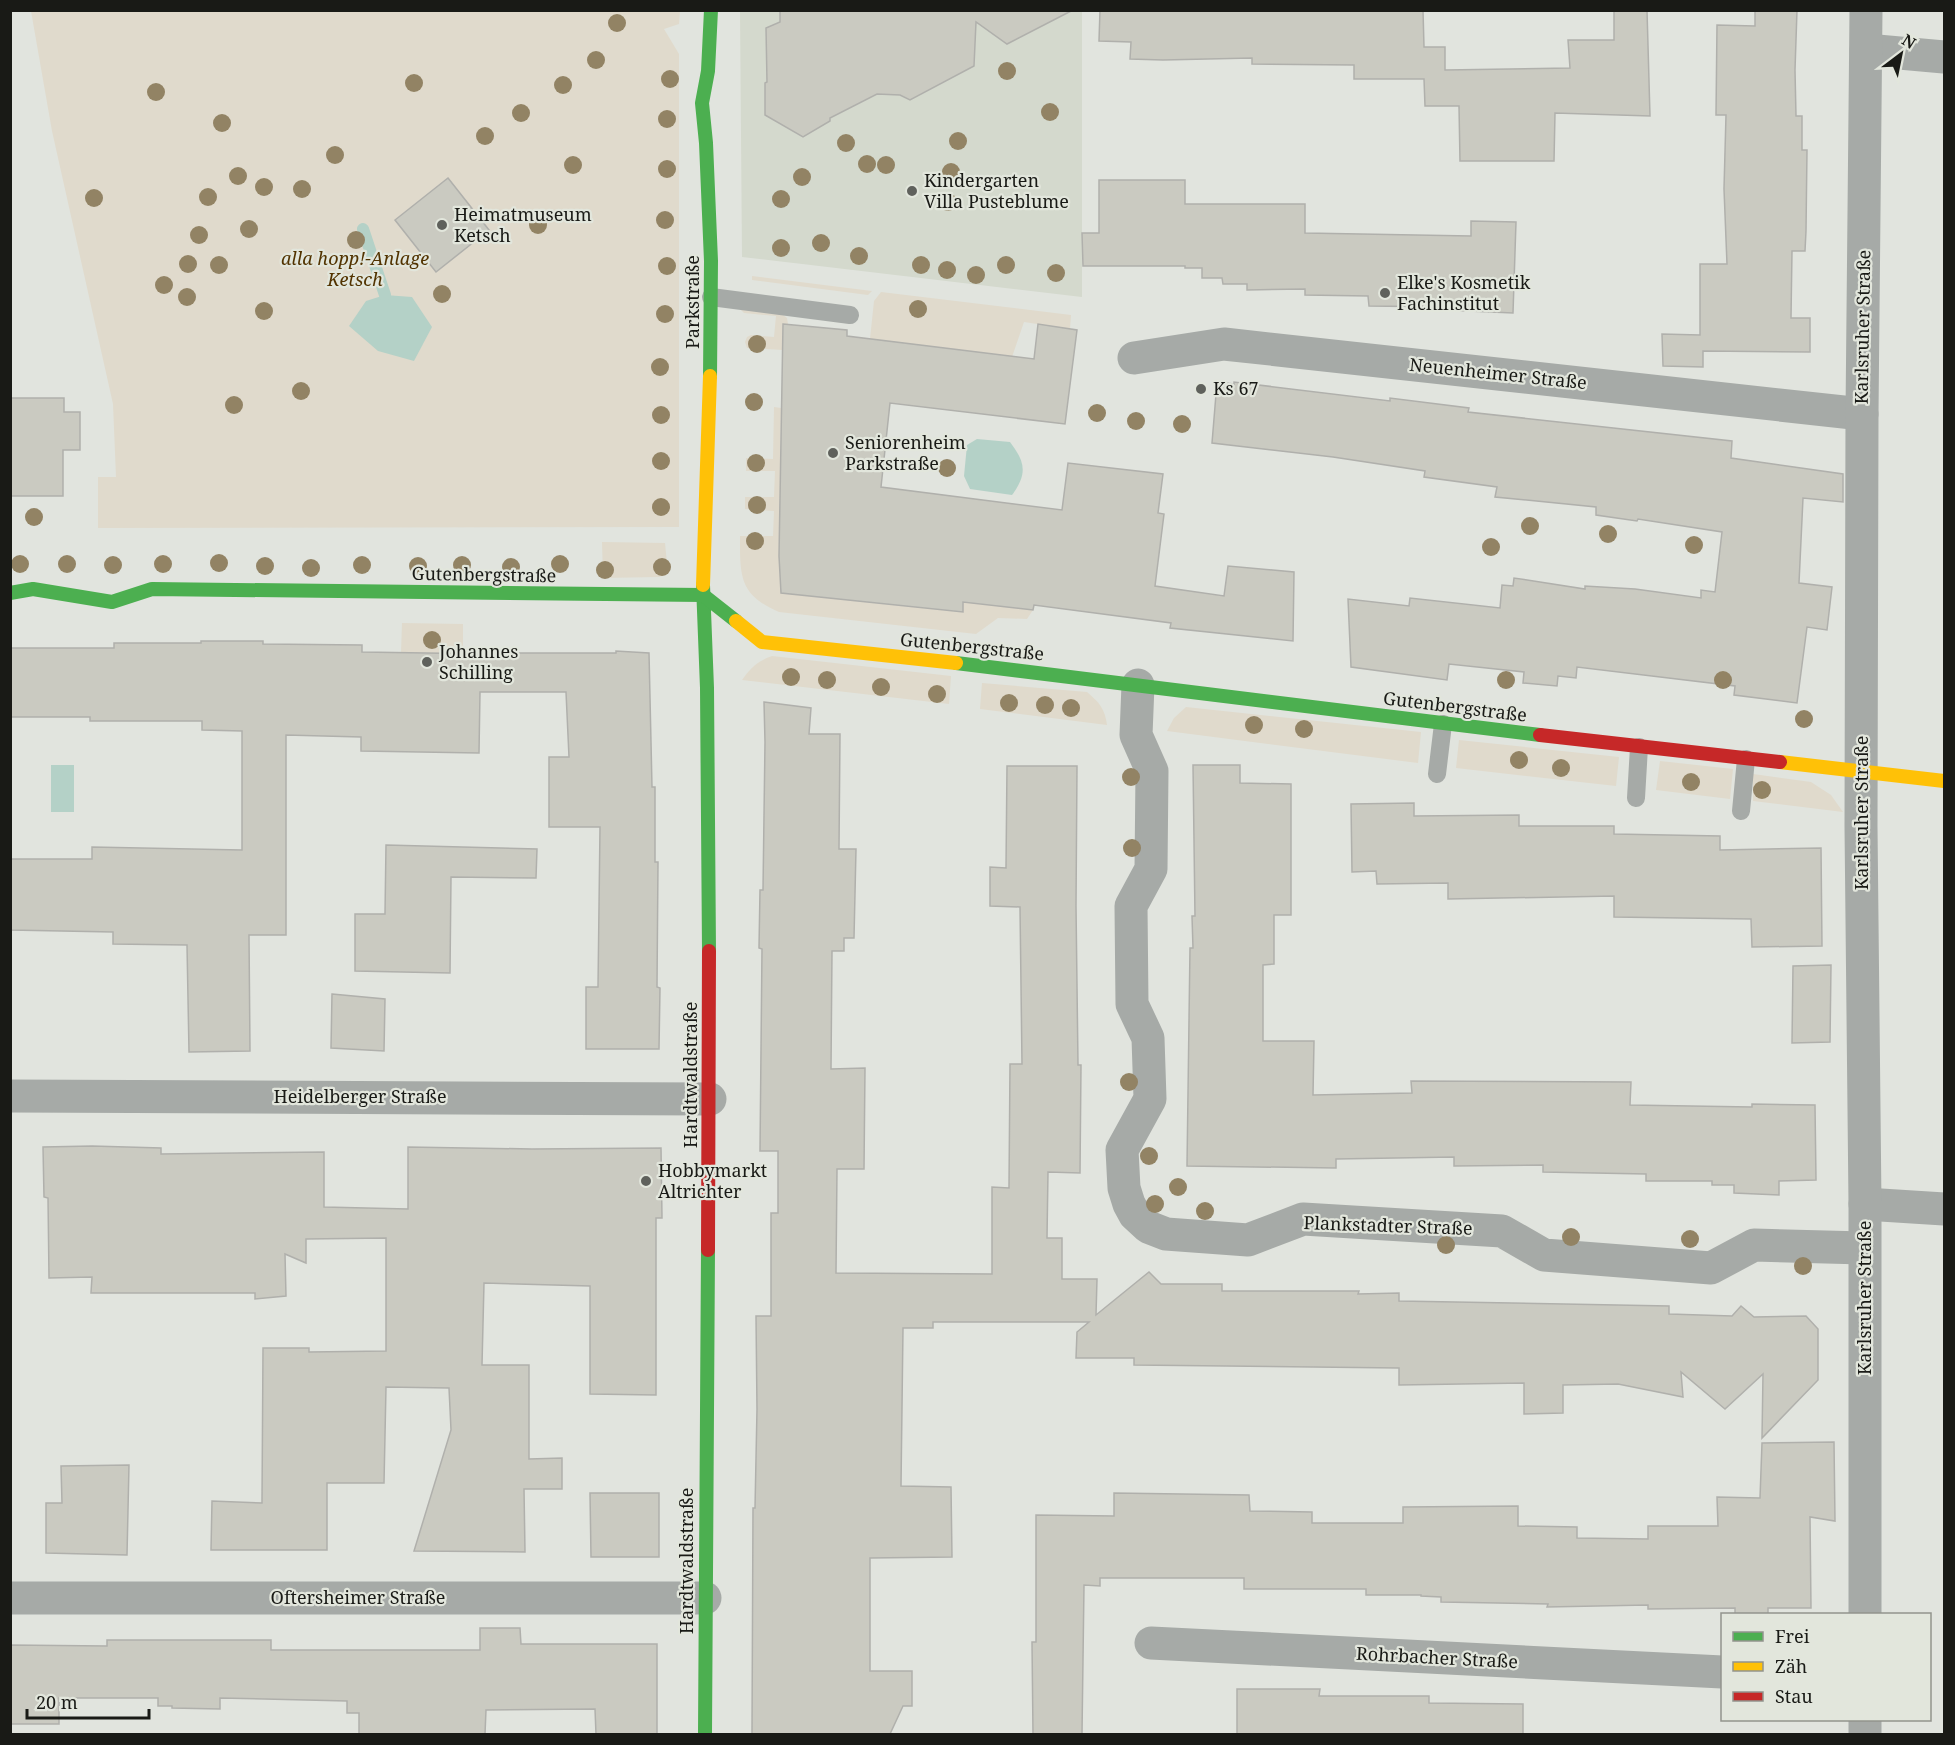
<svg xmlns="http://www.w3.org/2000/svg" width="1955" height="1745" font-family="'Noto Serif',serif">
<rect width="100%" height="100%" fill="#e1e4de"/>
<polygon fill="#d4d9cd" points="740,11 1082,11 1082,297 742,257"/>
<g fill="#e0dacc">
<polygon points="31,11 680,11 679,24 664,29 679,54 679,527 98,528 98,477 116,477 113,404 52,131"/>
<polygon points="752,276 872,291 868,295 752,280"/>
<polygon points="881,292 1071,315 1070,329 1024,322 1012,357 870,339 874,301"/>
<polygon points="740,309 782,314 787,318 788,324 783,324 783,350 747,348 745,342 747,337 751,335 774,337 776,316 744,313"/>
<path d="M774,407L781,408L779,556L781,593L962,612L963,602L1033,610L1027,619L998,618L976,634L779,612C739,595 740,576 740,536H773L774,511L745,509V497H774L775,471H746V458L773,459Z"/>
<polygon points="602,542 665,543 668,574 659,577 603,578"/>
<polygon points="402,623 463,624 463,654 401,653"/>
<path d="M772,656L951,676L949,704L742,680C750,668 758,661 772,656Z"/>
<path d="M982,683L1087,692C1099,702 1105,709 1107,725L980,709Z"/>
<polygon points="1186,707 1421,732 1418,763 1167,731 1174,718"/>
<polygon points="1459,740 1619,757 1616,786 1456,768"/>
<polygon points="1660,761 1733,769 1730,799 1656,790"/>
<polygon points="1753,774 1811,782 1831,795 1843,812 1753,801"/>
</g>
<g fill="#b4d1c7">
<polygon points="385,295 412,297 432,327 414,361 378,351 349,326 366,301"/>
<path d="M977,439L1010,442C1025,462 1028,473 1012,495L970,489L964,476L967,445Z"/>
<rect x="51" y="765" width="23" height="47"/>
</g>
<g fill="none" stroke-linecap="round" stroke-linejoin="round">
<polyline stroke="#b4d1c7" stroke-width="12" points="363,229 385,295"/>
</g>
<g fill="#cacac1" stroke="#b0b0ac" stroke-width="1.5">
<polygon points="780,10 1073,10 1007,44 976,22 974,66 910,100 900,95 877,94 830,118 830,121 803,137 765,115 765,83 767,82 766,28 780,22"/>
<polygon points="1100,10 1423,10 1424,47 1445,47 1445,70 1570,68 1568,40 1614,40 1614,10 1647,10 1650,116 1555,113 1554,161 1460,161 1459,106 1425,106 1424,79 1354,79 1354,65 1252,64 1252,58 1163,60 1130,59 1131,42 1099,41"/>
<polygon points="1755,10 1797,10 1795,70 1796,116 1802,116 1802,150 1807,150 1806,231 1805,251 1792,251 1791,318 1810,318 1810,352 1703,351 1703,367 1663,366 1662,334 1700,335 1700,264 1727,264 1724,189 1726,115 1716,115 1717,25 1755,26"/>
<polygon points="448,178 489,230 436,272 395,220"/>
<polygon points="1099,180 1185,180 1185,204 1305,204 1305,233 1471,236 1471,221 1516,222 1513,313 1446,310 1446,307 1369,306 1368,296 1305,295 1305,289 1247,290 1247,284 1223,284 1222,278 1202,278 1202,268 1185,268 1185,266 1083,266 1082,233 1099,233"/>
<polygon points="783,324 847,330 847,336 1034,359 1038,324 1077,330 1065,424 890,403 881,487 1062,510 1068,463 1163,474 1158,513 1164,514 1155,586 1224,596 1228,566 1294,572 1293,641 1170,628 1171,623 1034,605 1033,610 963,602 963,612 781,593 779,556"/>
<polygon points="1217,382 1234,384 1234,382 1390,401 1390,398 1469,408 1468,412 1732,441 1731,458 1843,474 1843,502 1803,498 1799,583 1832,587 1827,630 1807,627 1797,703 1734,695 1735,686 1577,667 1576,678 1558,676 1557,686 1523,683 1524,672 1449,664 1447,680 1351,667 1348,599 1409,606 1410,598 1500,608 1502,585 1513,586 1514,578 1585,589 1585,586 1635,589 1701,598 1701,590 1715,592 1722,532 1638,519 1637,521 1596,515 1596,507 1495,497 1497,487 1424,477 1425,471 1333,457 1212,443"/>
<polygon points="10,398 64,398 64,412 80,412 80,450 63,450 63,496 10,496"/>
<polygon points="201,641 263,641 263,644 362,645 362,652 490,654 490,653 616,653 616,651 649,653 652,787 655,787 655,862 658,862 657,987 660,988 659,1049 586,1049 586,987 598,987 600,827 549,827 549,757 569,757 566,692 480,692 479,753 361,751 361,737 286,735 286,935 249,935 250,1051 189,1052 187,945 113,944 113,932 10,930 10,859 92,859 92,847 242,850 242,731 202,730 202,721 90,721 90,717 10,717 10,648 114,648 114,643 201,643"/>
<polygon points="764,702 811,708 809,734 840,734 839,849 856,849 854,938 844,938 844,951 832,951 831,1069 865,1068 864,1169 837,1169 836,1273 992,1274 992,1187 1009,1188 1010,1064 1022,1064 1020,907 990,906 990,867 1006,868 1007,766 1077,766 1076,906 1078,1065 1081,1065 1080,1173 1048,1172 1047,1238 1062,1238 1062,1279 1097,1279 1096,1315 1149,1272 1161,1284 1222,1284 1222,1291 1359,1291 1358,1294 1399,1293 1399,1301 1669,1306 1669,1314 1732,1316 1741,1306 1754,1317 1806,1316 1818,1329 1818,1380 1762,1438 1763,1374 1725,1409 1681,1372 1683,1397 1618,1384 1563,1385 1563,1413 1524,1414 1524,1383 1399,1385 1399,1368 1134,1365 1134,1358 1076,1358 1077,1332 1089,1322 933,1322 933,1328 903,1328 901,1486 951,1487 952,1557 870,1558 870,1671 912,1671 912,1706 903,1706 890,1734 752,1734 753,1508 755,1508 757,1409 756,1316 771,1316 771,1213 778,1213 778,1151 760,1151 762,949 759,948 760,890 763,890 765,742"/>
<polygon points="1193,765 1240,765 1240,783 1291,784 1291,915 1274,915 1274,964 1263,965 1263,1041 1314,1041 1313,1095 1412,1093 1411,1081 1631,1082 1630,1105 1752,1107 1752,1104 1815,1105 1816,1180 1779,1181 1779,1195 1734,1193 1734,1185 1712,1185 1712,1181 1646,1181 1646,1174 1543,1172 1543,1165 1454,1166 1454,1157 1336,1159 1336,1168 1187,1166 1190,948 1193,948 1192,916 1195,916"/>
<polygon points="1414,803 1414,816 1519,815 1519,826 1614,826 1614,834 1720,836 1720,850 1821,848 1822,946 1752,947 1751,919 1614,917 1614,896 1448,899 1448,883 1377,884 1376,871 1352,872 1351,804"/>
<polygon points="386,845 537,849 536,878 451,877 450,973 355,971 355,914 385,914"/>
<polygon points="1831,965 1830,1042 1792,1043 1793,966"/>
<polygon points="332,994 385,999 384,1051 331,1048"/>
<polygon points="92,1146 161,1148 161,1154 324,1152 324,1207 408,1209 408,1147 532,1149 661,1148 662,1218 656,1218 656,1395 590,1394 590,1286 484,1283 482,1365 529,1365 529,1459 562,1458 562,1489 524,1489 525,1552 414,1551 451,1430 449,1388 386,1387 384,1483 327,1483 327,1550 211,1550 212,1501 262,1503 263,1348 309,1348 309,1352 386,1351 386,1238 306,1239 306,1263 285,1254 286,1296 255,1299 255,1293 91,1293 92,1277 49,1278 48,1198 44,1197 43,1147"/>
<polygon points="1834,1442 1835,1521 1810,1517 1811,1608 1768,1608 1768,1614 1735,1614 1735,1608 1648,1609 1648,1605 1547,1607 1548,1604 1441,1602 1441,1597 1421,1596 1421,1595 1366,1595 1366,1589 1244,1589 1244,1578 1100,1578 1100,1586 1084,1585 1082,1734 1033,1734 1032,1642 1036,1642 1036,1515 1114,1516 1114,1493 1249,1495 1250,1511 1312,1512 1312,1523 1403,1523 1403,1507 1518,1506 1518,1526 1577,1527 1577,1538 1648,1539 1648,1526 1718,1526 1717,1497 1760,1498 1762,1443"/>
<polygon points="129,1465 127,1555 46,1553 46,1503 62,1503 61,1466"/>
<polygon points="590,1493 659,1493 659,1557 591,1557"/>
<polygon points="480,1628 520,1628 521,1644 657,1644 657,1734 596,1734 595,1709 486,1710 485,1734 359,1734 359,1713 347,1713 347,1701 220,1698 220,1709 172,1708 172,1706 158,1706 158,1698 59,1698 59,1724 10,1724 10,1645 107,1646 107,1640 271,1640 271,1650 480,1650"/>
<polygon points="1237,1689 1320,1689 1319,1696 1429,1696 1429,1703 1523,1704 1523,1734 1237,1734"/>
</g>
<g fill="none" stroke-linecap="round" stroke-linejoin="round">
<g stroke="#a6aaa7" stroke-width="18">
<polyline points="711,297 850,315"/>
<polyline points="1437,774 1443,724"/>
<polyline points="1636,798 1639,747"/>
<polyline points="1741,811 1746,759"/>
</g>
<g stroke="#a6aaa7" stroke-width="33">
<polyline points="1866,50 1944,57"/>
<polyline points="1134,358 1224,344 1862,414"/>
<polyline points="1138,685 1136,735 1152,771 1151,869 1131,906 1132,1004 1148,1038 1150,1099 1122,1150 1124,1188 1129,1204 1135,1215 1148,1227 1166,1234 1248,1240 1303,1219 1502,1231 1544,1255 1711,1268 1754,1245 1864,1248"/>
<polyline points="10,1096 710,1099"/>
<polyline points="1865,1204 1944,1209"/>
<polyline points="10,1598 705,1598"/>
<polyline points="1865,1614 1865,1204 1861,826 1862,414 1866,10"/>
<polyline points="1151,1643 1722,1672"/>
<polyline points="1865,1734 1865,1720"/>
</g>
<g stroke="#4caf50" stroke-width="14">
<polyline points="710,376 711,261 706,143 702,103 708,71 711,10"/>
<polyline points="703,585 707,688 709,951"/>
<polyline points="10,593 33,589 112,602 152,589 703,595 736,621"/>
<polyline points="956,663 1540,735"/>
<polyline points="705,1734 708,1250"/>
</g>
<g stroke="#ffc107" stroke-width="14">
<polyline points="703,585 710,376"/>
<polyline points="736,621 762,642 956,663"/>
<polyline points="1780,762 1944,781"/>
</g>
<g stroke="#c62828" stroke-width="14">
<polyline points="1540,735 1780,762"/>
<polyline points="708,1250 709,951"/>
</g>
</g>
<g fill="#928364">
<circle cx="617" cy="23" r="9"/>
<circle cx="596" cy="60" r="9"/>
<circle cx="1007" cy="71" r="9"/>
<circle cx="670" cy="79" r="9"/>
<circle cx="414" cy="83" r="9"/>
<circle cx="563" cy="85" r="9"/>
<circle cx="156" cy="92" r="9"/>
<circle cx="1050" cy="112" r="9"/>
<circle cx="521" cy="113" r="9"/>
<circle cx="667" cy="119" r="9"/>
<circle cx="222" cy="123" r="9"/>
<circle cx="485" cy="136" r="9"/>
<circle cx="958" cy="141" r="9"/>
<circle cx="846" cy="143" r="9"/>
<circle cx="335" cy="155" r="9"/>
<circle cx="867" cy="164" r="9"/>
<circle cx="573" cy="165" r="9"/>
<circle cx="886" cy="165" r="9"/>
<circle cx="667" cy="169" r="9"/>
<circle cx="951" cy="172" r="9"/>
<circle cx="238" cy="176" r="9"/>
<circle cx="802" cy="177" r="9"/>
<circle cx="264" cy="187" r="9"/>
<circle cx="302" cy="189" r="9"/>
<circle cx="208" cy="197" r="9"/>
<circle cx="94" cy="198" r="9"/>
<circle cx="781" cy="199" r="9"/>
<circle cx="948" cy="202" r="9"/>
<circle cx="665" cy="220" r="9"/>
<circle cx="538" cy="225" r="9"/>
<circle cx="249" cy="229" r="9"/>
<circle cx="199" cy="235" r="9"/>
<circle cx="356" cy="240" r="9"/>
<circle cx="821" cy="243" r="9"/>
<circle cx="781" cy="248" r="9"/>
<circle cx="859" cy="256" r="9"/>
<circle cx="188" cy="264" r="9"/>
<circle cx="219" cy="265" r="9"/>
<circle cx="921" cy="265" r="9"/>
<circle cx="1006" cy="265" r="9"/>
<circle cx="667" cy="266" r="9"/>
<circle cx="947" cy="270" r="9"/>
<circle cx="1056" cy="273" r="9"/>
<circle cx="976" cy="275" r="9"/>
<circle cx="164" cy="285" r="9"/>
<circle cx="442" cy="294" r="9"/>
<circle cx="187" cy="297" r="9"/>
<circle cx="918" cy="309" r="9"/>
<circle cx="264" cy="311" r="9"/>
<circle cx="665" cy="314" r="9"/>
<circle cx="757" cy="344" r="9"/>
<circle cx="660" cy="367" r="9"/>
<circle cx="301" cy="391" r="9"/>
<circle cx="754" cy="402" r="9"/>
<circle cx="234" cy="405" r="9"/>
<circle cx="1097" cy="413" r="9"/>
<circle cx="661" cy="415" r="9"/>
<circle cx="1136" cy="421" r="9"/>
<circle cx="1182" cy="424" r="9"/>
<circle cx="661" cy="461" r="9"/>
<circle cx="756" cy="463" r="9"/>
<circle cx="947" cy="468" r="9"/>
<circle cx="757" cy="505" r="9"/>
<circle cx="661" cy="507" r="9"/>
<circle cx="34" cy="517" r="9"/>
<circle cx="1530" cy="526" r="9"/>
<circle cx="1608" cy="534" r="9"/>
<circle cx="755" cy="541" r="9"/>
<circle cx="1694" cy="545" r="9"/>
<circle cx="1491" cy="547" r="9"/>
<circle cx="219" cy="563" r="9"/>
<circle cx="20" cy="564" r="9"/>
<circle cx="67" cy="564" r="9"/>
<circle cx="163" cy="564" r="9"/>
<circle cx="560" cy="564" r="9"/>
<circle cx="113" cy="565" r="9"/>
<circle cx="362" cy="565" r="9"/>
<circle cx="462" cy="565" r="9"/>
<circle cx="265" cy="566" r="9"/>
<circle cx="418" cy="566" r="9"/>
<circle cx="511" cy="567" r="9"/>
<circle cx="662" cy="567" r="9"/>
<circle cx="311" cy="568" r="9"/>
<circle cx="605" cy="570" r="9"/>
<circle cx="432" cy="640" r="9"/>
<circle cx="791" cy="677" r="9"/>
<circle cx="827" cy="680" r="9"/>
<circle cx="1506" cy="680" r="9"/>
<circle cx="1723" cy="680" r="9"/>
<circle cx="881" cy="687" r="9"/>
<circle cx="937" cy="694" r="9"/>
<circle cx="1009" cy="703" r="9"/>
<circle cx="1045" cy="705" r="9"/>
<circle cx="1071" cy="708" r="9"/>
<circle cx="1804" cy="719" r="9"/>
<circle cx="1254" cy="725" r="9"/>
<circle cx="1304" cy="729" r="9"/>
<circle cx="1519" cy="760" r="9"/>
<circle cx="1561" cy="768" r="9"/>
<circle cx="1131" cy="777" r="9"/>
<circle cx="1691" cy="782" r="9"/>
<circle cx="1762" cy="790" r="9"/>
<circle cx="1132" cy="848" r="9"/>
<circle cx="1129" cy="1082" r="9"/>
<circle cx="1149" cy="1156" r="9"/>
<circle cx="1178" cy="1187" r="9"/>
<circle cx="1155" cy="1204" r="9"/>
<circle cx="1205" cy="1211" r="9"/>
<circle cx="1571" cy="1237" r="9"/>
<circle cx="1690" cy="1239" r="9"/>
<circle cx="1446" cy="1245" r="9"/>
<circle cx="1803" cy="1266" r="9"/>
</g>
<g fill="#5f615c" stroke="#e2e6dc" stroke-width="2">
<circle cx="912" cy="191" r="6"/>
<circle cx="442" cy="225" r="6"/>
<circle cx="1385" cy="293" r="6"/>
<circle cx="1201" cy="389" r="6"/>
<circle cx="833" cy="453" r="6"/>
<circle cx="427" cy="662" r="6"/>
<circle cx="646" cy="1181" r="6"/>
</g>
<g text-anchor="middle" stroke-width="4.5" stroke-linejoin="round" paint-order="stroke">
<g font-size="18" fill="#191a16" stroke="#e2e6dc" text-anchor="start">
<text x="924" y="187">Kindergarten<tspan x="924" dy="21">Villa Pusteblume</tspan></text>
<text x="454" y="221">Heimatmuseum<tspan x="454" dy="21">Ketsch</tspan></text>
<text x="1397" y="289">Elke's Kosmetik<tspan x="1397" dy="21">Fachinstitut</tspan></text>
<text x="1213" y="395">Ks 67</text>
<text x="845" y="449">Seniorenheim<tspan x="845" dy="21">Parkstraße</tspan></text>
<text x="439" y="658">Johannes<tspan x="439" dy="21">Schilling</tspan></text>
<text x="658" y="1177">Hobbymarkt<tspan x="658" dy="21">Altrichter</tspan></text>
</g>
<g font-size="18" font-style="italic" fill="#523300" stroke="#e2e6dc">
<text x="355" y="265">alla hopp!-Anlage<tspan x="355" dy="21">Ketsch</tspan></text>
</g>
<g font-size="18" fill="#191a16" stroke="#e2e6dc">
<text transform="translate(693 302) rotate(-90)" y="6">Parkstraße</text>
<text transform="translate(1863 327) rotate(-89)" y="6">Karlsruher Straße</text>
<text transform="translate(1498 374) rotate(6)" y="6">Neuenheimer Straße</text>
<text transform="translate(484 575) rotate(1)" y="6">Gutenbergstraße</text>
<text transform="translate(972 647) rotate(6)" y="6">Gutenbergstraße</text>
<text transform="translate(1455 707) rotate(7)" y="6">Gutenbergstraße</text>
<text transform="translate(1862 813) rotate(-90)" y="6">Karlsruher Straße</text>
<text transform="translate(691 1075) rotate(-90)" y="6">Hardtwaldstraße</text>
<text x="360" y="1103">Heidelberger Straße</text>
<text transform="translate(1388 1226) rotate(2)" y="6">Plankstadter Straße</text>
<text transform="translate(1865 1298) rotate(-90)" y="6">Karlsruher Straße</text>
<text transform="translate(687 1561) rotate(-90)" y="6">Hardtwaldstraße</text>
<text x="358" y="1604">Oftersheimer Straße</text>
<text transform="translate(1437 1658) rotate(3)" y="6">Rohrbacher Straße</text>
</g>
</g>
<rect width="1955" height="1745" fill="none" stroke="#191a16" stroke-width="24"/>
<rect x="1721" y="1613" width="210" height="108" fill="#e2e6dc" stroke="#92948d" stroke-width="1.5"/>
<rect x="1733" y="1632" width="30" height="9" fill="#4caf50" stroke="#92948d" stroke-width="1.5"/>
<text x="1775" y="1643" font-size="18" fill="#191a16">Frei</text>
<rect x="1733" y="1662" width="30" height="9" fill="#ffc107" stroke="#92948d" stroke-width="1.5"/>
<text x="1775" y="1673" font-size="18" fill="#191a16">Zäh</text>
<rect x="1733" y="1692" width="30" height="9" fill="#c62828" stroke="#92948d" stroke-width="1.5"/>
<text x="1775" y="1703" font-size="18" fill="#191a16">Stau</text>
<g transform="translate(1901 54) rotate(32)" stroke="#e2e6dc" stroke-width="4.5" paint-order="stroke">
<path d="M0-4.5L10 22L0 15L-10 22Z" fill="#191a16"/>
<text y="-9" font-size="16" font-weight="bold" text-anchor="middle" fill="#191a16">N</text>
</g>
<path d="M27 1709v9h122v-9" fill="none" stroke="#191a16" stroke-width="3"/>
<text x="36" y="1709" font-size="18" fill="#191a16" stroke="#e2e6dc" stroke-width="4.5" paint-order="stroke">20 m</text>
</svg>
